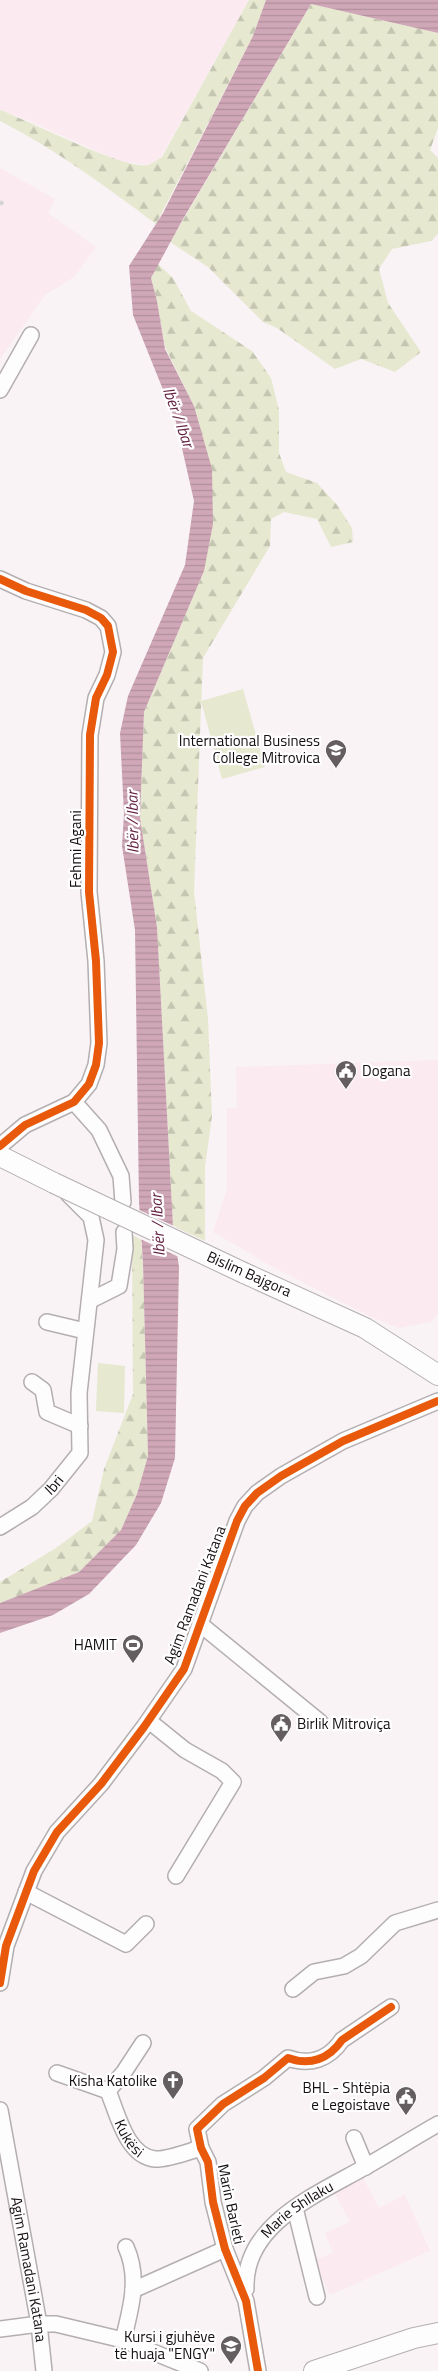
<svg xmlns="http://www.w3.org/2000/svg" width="438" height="2371" font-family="'Titillium Web',sans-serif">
<defs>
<pattern id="forest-firs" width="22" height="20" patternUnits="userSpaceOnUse" patternTransform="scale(1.25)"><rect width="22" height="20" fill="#e6e8d0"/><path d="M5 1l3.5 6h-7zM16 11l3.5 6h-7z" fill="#c4c6b2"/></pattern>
<pattern id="water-rules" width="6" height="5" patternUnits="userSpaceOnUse" patternTransform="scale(1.25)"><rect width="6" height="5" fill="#cfa7b7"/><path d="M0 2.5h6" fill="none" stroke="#b18f9c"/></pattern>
</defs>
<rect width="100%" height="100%" fill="#f9f3f5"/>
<g fill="#fceaf1">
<polygon points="0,0 249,0 161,157 148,165 119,161 27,120 0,110"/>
<polygon points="0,168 55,199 48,213 96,247 74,277 45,295 0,359"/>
<polygon points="438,1060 438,1314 431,1322 399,1328 371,1317 273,1267 213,1232 227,1189 227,1108 237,1108 236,1067"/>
<polygon points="363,2178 379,2208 405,2195 430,2251 330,2295 314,2260 333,2253 325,2233 350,2222 334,2192"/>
</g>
<g fill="url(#forest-firs)">
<path d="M249,0H266L253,36L156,224C106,187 56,149 0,121V110C30,121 124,170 148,165C152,164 158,159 162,157Z"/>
<polygon points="311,4 438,33 438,128 430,150 438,158 438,234 431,241 392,249 379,269 388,303 421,352 395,372 361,359 335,369 277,328 263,322 208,267 170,242"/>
<polygon points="158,264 173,278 191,311 252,351 271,378 279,410 279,453 286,472 317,483 337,505 352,528 353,542 331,547 317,519 284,512 271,519 270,546 203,658 194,891 208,1019 212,1116 205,1167 205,1241 173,1226 157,927 140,818 144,712 204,571 194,406 165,347 157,301 151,278"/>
<polygon points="132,1235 141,1239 143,1263 148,1456 137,1494 121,1530 79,1572 0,1603 0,1582 56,1548 92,1521 104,1469 133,1394"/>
</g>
<g fill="#e6e8d0">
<polygon points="243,689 265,767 222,779 201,701"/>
<polygon points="98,1363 125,1366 124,1413 96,1411"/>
</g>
<polygon fill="url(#water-rules)" points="266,0 438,0 438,33 311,4 183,219 151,278 157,301 165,349 194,406 212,469 213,524 204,571 144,712 140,818 157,927 173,1226 179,1267 175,1458 161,1503 136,1545 89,1594 53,1615 0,1633 0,1603 79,1572 121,1530 137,1494 148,1456 143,1263 139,1202 135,930 122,846 124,814 120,733 128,696 185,565 194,501 176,422 133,315 129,266 163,213 253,36"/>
<polygon fill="#f9f3f5" points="137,1209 176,1227 181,1258 138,1238"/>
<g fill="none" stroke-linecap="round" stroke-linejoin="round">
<g stroke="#b4aeb0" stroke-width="18">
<g id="minor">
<polyline points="0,390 31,335"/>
<polyline points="0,579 26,591 86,610 101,618 108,626 113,652 107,675 96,698 90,735 89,892 96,961 99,1043 96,1065 89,1084 74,1102 25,1125 0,1146"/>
<polyline points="74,1102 99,1130 121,1176 123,1202"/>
<polyline points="91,1300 119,1286 125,1249 124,1232"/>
<polyline points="47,1322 85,1331"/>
<polyline points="32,1382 43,1390 47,1412 80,1426"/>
<path id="s1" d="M0,1527L32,1507L51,1489L80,1453L79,1393L96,1240L91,1217L68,1194"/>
<polyline points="200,1624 320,1722"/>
<polyline points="149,1721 185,1750 222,1771 233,1782 176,1876"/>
<polyline points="26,1892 126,1944 146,1924"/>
<polyline points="0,1983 6,1946 34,1871 57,1832 101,1784 144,1727 184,1669 237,1521 245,1506 257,1493 281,1476 343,1441 438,1401"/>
<polyline points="293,1989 314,1972 344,1966 361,1956 395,1923 438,1910"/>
<path id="s2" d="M57,2073L108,2091C117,2112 126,2156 155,2159C167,2160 190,2151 201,2148"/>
<polyline points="108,2091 124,2072 143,2043"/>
<path id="s3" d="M0,2110L39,2324L44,2371"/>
<polyline points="354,2138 366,2167"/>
<polyline points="295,2208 317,2297"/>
<path id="s4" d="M246,2289C243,2224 318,2194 365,2167C390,2153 413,2138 438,2124"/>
<polyline points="133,2290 225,2249"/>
<polyline points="0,2329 39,2324 56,2324 123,2340 200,2371"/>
<path d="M123,2340C131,2308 140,2278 126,2247"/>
<path d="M258,2371L246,2301L225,2249L213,2202L208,2162L201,2148L197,2129L223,2104L264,2078L288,2058C310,2066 329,2059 342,2040L391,2007"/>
</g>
</g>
<g stroke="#b4aeb0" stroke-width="22">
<g id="major">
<polyline points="0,1156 54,1183"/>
<polyline points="244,1273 365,1328 438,1375"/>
<polyline points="314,2371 414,2338 438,2333"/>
</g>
</g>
<use href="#minor" stroke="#fefdfe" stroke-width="15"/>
<use href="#major" stroke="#fefdfe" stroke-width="20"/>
<polyline stroke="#d4d3d3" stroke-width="4" stroke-dasharray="9 9" stroke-linecap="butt" points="0,202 3,204"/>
<g stroke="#b4aeb0" stroke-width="22" stroke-linecap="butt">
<polyline id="major-bridge" points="54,1183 244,1273"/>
</g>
<use href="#major-bridge" stroke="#fefdfe" stroke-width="20"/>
<g stroke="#fff" stroke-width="11">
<g id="cycleway">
<polyline points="0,579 26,591 86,610 101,618 108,626 113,652 107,675 96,698 90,735 89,892 96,961 99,1043 96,1065 89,1084 74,1102 25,1125 0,1146"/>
<polyline points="0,1983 6,1946 34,1871 57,1832 101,1784 144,1727 184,1669 237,1521 245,1506 257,1493 281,1476 343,1441 438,1401"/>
<path d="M258,2371L246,2301L225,2249L213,2202L208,2162L201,2148L197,2129L223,2104L264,2078L288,2058C310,2066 329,2059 342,2040L391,2007"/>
</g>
</g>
<use href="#cycleway" stroke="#e8590c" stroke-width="8"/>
</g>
<defs>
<g id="university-pin" transform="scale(1.125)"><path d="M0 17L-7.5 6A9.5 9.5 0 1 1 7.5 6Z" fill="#655e61" stroke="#fff"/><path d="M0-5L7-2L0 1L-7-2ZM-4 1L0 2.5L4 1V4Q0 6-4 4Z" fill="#fff"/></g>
<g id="civic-pin" transform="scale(1.125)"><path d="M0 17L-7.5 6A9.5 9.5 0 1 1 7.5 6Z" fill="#655e61" stroke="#fff"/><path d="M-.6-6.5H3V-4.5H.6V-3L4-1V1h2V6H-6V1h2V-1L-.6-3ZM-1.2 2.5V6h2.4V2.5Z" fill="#fff"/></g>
<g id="stadium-pin" transform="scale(1.125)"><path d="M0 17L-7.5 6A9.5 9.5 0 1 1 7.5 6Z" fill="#655e61" stroke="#fff"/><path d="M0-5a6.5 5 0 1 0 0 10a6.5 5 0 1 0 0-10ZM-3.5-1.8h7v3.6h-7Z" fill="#fff"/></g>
<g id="church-pin" transform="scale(1.125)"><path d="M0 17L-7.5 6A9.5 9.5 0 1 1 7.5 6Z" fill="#655e61" stroke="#fff"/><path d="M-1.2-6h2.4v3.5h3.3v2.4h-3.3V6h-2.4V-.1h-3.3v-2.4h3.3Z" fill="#fff"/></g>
</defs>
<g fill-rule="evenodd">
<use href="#university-pin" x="336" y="750"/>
<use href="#civic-pin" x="346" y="1071"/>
<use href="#stadium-pin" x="133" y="1645"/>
<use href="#civic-pin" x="281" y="1724"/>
<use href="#church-pin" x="173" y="2081"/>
<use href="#civic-pin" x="406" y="2097"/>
<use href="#university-pin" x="231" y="2346"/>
</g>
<g text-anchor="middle" stroke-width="4.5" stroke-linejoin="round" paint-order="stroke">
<g font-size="15" fill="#150e11" stroke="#fff" text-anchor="end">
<text x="320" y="746">International Business<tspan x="320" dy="17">College Mitrovica</tspan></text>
<text x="362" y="1076" text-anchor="start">Dogana</text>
<text x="117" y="1650">HAMIT</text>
<text x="297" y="1729" text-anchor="start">Birlik Mitroviça</text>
<text x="157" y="2086">Kisha Katolike</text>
<text x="390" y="2093">BHL - Shtëpia<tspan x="390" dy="17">e Legoistave</tspan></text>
<text x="215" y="2342">Kursi i gjuhëve<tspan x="215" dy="17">të huaja "ENGY"</tspan></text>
</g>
<g font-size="15" fill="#150e11" stroke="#fff">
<text transform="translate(76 849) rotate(-90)" y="5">Fehmi Agani</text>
<text transform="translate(249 1274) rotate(24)" y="5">Bislim Bajgora</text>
<text dy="5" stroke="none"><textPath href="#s1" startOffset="69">Ibri</textPath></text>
<text transform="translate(195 1595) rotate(-69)" y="5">Agim Ramadani Katana</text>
<text dy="5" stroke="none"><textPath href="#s2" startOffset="106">Kukësi</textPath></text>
<text transform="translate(231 2204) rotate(78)" y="5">Marin Barleti</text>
<text dy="5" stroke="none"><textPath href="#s4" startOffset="100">Marie Shllaku</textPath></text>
<text dy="5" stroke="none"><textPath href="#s3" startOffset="162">Agim Ramadani Katana</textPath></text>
</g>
<g font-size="16" font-style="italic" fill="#642243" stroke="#fff">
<text transform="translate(179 417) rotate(70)" y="6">Ibër / Ibar</text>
<text transform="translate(132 822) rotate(-91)" y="6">Ibër / Ibar</text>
<text transform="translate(157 1225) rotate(-93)" y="6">Ibër / Ibar</text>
</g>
</g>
</svg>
